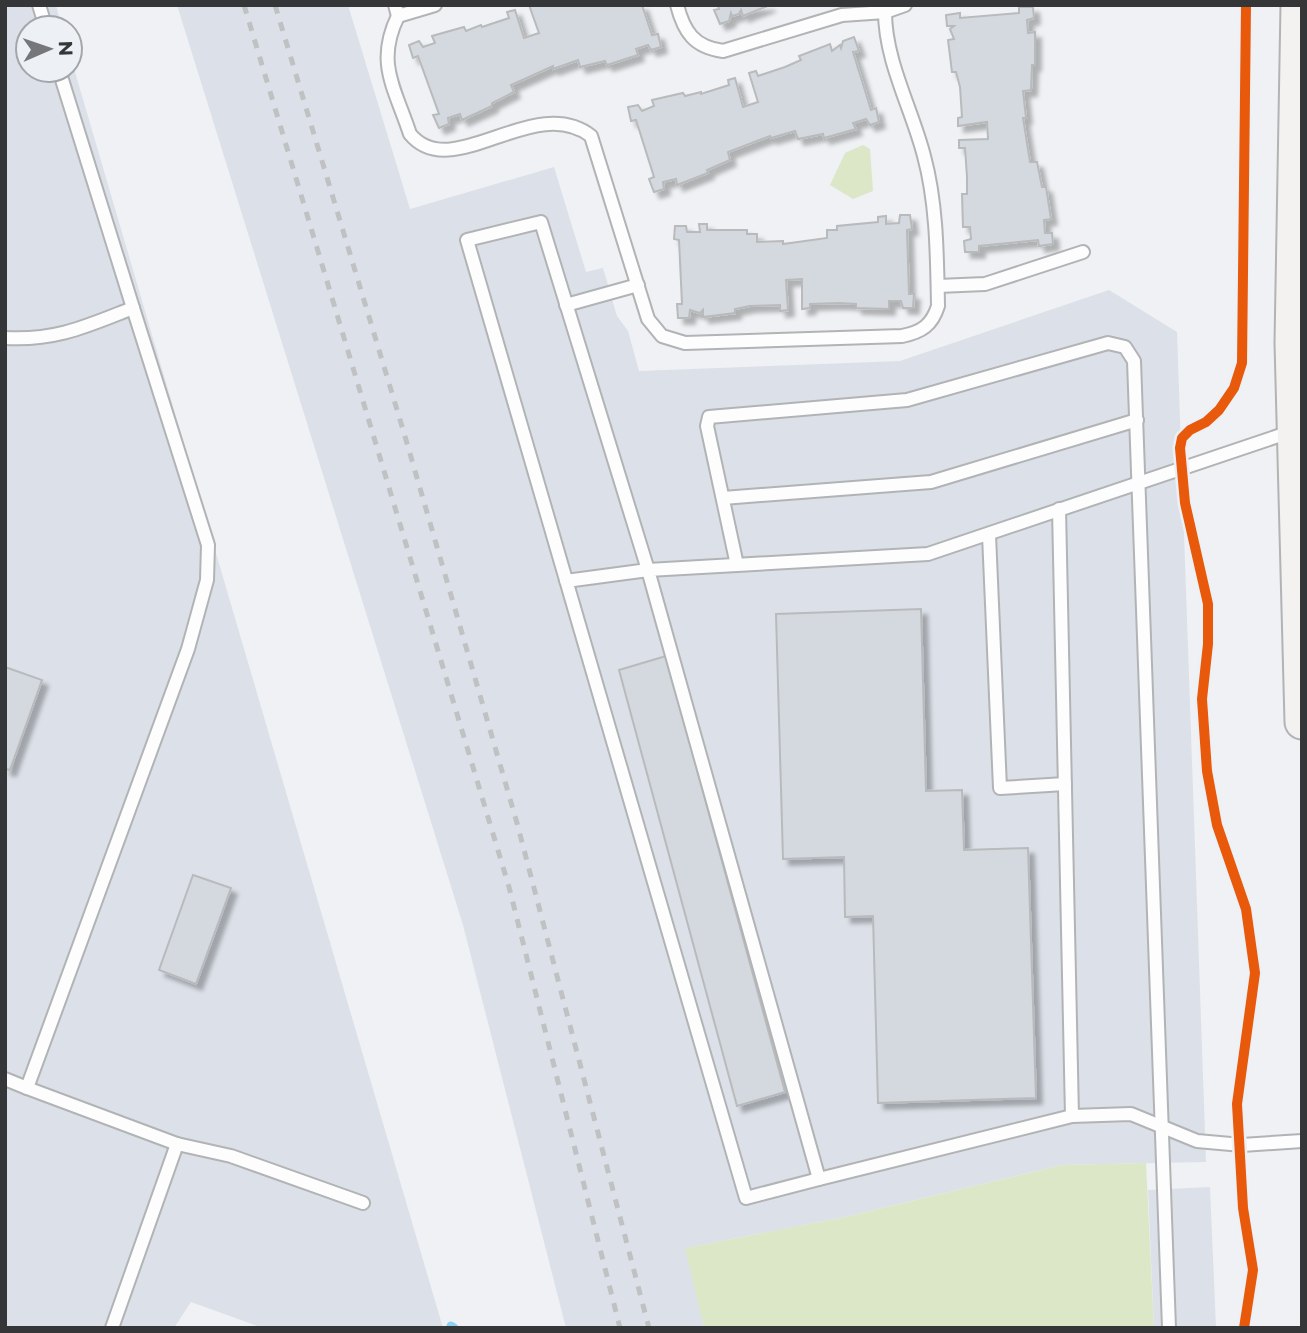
<svg xmlns="http://www.w3.org/2000/svg" width="1307" height="1333" font-family="Montserrat,sans-serif">
<defs>
<filter id="shadow"><feDropShadow dx="6" dy="6" stdDeviation="2" flood-color="#0004"/></filter>
</defs>
<rect width="100%" height="100%" fill="#eff1f4"/>
<g fill="#dce1e9">
<polygon points="5,5 56,5 62,28 28,28 28,70 70,70 70,55 443,1328 263,1328 191,1302 174,1328 5,1328"/>
<polygon points="177,5 348,5 410,209 554,167 586,272 603,268 617,316 628,331 639,371 900,361 1109,290 1177,332 1206,1162 1062,1165 845,1217 686,1248 704,1328 566,1328 463,925"/>
<polygon points="1210,1187 1216,1328 1154,1328 1148,1190"/>
</g>
<g fill="#dce7c7">
<polygon points="863,145 870,149 873,191 853,199 830,185 845,153"/>
<polygon points="1146,1163 1154,1328 704,1328 685,1248 845,1217 1062,1165"/>
</g>
<g fill="none" stroke-linecap="round" stroke-linejoin="round">
<polyline stroke="#8bd2f3" stroke-width="9" points="451,1326 454,1328"/>
</g>
<g fill="#d4d9df" stroke="#b9babc" stroke-width="2" filter="url(#shadow)">
<polygon points="529,5 642,5 652,35 658,34 661,47 651,50 648,45 636,49 638,55 607,65 605,61 580,67 578,60 553,69 553,66 511,85 514,92 492,103 492,106 462,120 460,114 448,118 449,124 439,128 433,115 439,114 418,56 413,58 409,45 419,41 423,47 435,43 432,36 464,27 466,31 481,25 482,27 509,18 507,12 515,10 524,38 539,33"/>
<polygon points="718,5 770,5 743,16 741,10 739,14 732,16 731,13 729,21 720,24 714,10 719,9"/>
<polygon points="1019,7 1033,7 1034,18 1027,20 1028,33 1035,32 1035,65 1032,65 1031,90 1023,91 1026,118 1023,118 1030,162 1037,162 1042,187 1046,187 1051,219 1044,220 1045,233 1052,233 1053,244 1039,246 1038,240 979,246 979,252 965,252 964,241 971,239 970,227 963,227 962,194 967,194 967,177 965,148 959,148 959,140 988,139 987,122 958,126 958,118 962,117 960,87 956,72 952,72 948,40 954,39 950,29 954,26 947,26 946,15 960,13 960,18 1019,13"/>
<polygon points="854,37 859,51 853,52 871,110 876,108 879,122 870,125 866,119 853,123 856,129 824,138 823,134 798,139 795,131 771,138 770,136 728,152 730,160 707,170 708,173 677,185 676,179 663,182 664,189 654,192 649,179 654,177 636,120 631,121 628,107 638,105 642,111 654,106 652,100 683,93 685,96 701,92 701,94 729,85 728,80 735,78 743,107 758,102 749,73 756,71 758,76 785,67 801,60 799,56 830,44 832,51 840,45 841,48 843,41"/>
<polygon points="900,215 910,215 912,229 907,230 909,294 914,294 913,308 903,308 901,301 889,301 889,309 856,308 856,304 839,303 810,304 810,308 802,309 802,279 786,280 788,310 780,311 780,305 750,306 735,309 735,313 703,317 703,310 700,313 690,310 689,318 678,318 677,304 682,304 679,240 674,239 675,226 686,226 687,232 700,232 699,224 707,224 707,230 747,230 747,234 757,234 757,242 783,241 783,244 827,238 827,230 837,230 837,226 878,222 878,217 886,216 886,224 899,223"/>
<polygon points="921,609 926,791 962,790 964,850 1028,848 1036,1098 878,1103 873,916 845,917 844,857 783,859 776,614"/>
<polygon points="666,656 785,1092 737,1106 619,670"/>
<polygon points="5,667 42,680 10,770 5,769"/>
<polygon points="193,875 231,888 196,984 159,970"/>
</g>
<g fill="none" stroke-linecap="round" stroke-linejoin="round">
<g stroke="#b2b3b5" stroke-width="16">
<g id="lane">
<polyline points="39,5 46,28"/>
<polyline points="395,5 398,16 435,5"/>
<polyline points="884,6 885,12 905,5"/>
<path d="M398,16C375,63 395,88 410,134C452,185 534,92 591,136L648,319L662,336L685,343L902,336C922,332 932,325 938,306C937,256 937,204 924,156C912,109 885,61 885,12L842,15L723,51C694,47 684,32 677,5"/>
<polyline points="938,286 985,284 1083,252"/>
<polyline points="566,305 638,285"/>
<path d="M5,338C56,341 87,326 133,308L59,70"/>
<polyline points="1293,431 928,554 648,570 819,1179 1072,1116 1131,1114 1197,1141 1242,1145 1302,1141"/>
<polyline points="723,498 931,482 1137,420"/>
<polyline points="1059,509 1072,1116"/>
<polyline points="989,535 1000,788 1065,784"/>
<polyline points="737,565 707,426 709,417 907,400 1108,343 1125,347 1134,361 1169,1328"/>
<polyline points="566,581 648,570 541,222 467,240 746,1198 819,1179"/>
<polyline points="5,1079 27,1088 188,649 207,580 208,545 133,308"/>
<polyline points="27,1088 177,1144 231,1156 363,1203"/>
<polyline points="112,1328 177,1144"/>
</g>
</g>
<g stroke="#b2b3b5" stroke-width="37">
<polyline id="secondary" points="1298,5 1292,343 1302,722"/>
</g>
<use href="#lane" stroke="#fdfdfd" stroke-width="12"/>
<use href="#secondary" stroke="#f3f2f1" stroke-width="33"/>
<g stroke="#c0c1c2" stroke-width="5" stroke-dasharray="9 9" stroke-linecap="butt">
<polyline points="244,5 509,887 620,1328"/>
<polyline points="275,5 404,433 517,823 649,1328"/>
</g>
<g stroke="#edf1f6" stroke-width="15">
<polyline id="cycleway" points="1244,1328 1253,1270 1243,1208 1237,1104 1255,973 1246,909 1217,825 1207,771 1202,699 1208,644 1208,604 1185,503 1180,448 1182,438 1190,430 1206,422 1219,410 1234,388 1242,363 1246,5"/>
</g>
<use href="#cycleway" stroke="#e8590c" stroke-width="10"/>
</g>
<rect width="1307" height="1333" fill="none" stroke="#353638" stroke-width="14"/>
<g transform="translate(49 49) rotate(88)"><circle r="33" fill="#edf1f6" stroke="#a3a6aa" stroke-width="2"/>
<path d="M0-5L12 26L0 18L-12 26Z" fill="#76777a"/>
<text y="-10" font-size="19" font-weight="bold" text-anchor="middle" fill="#353638">N</text>
</g>
</svg>
